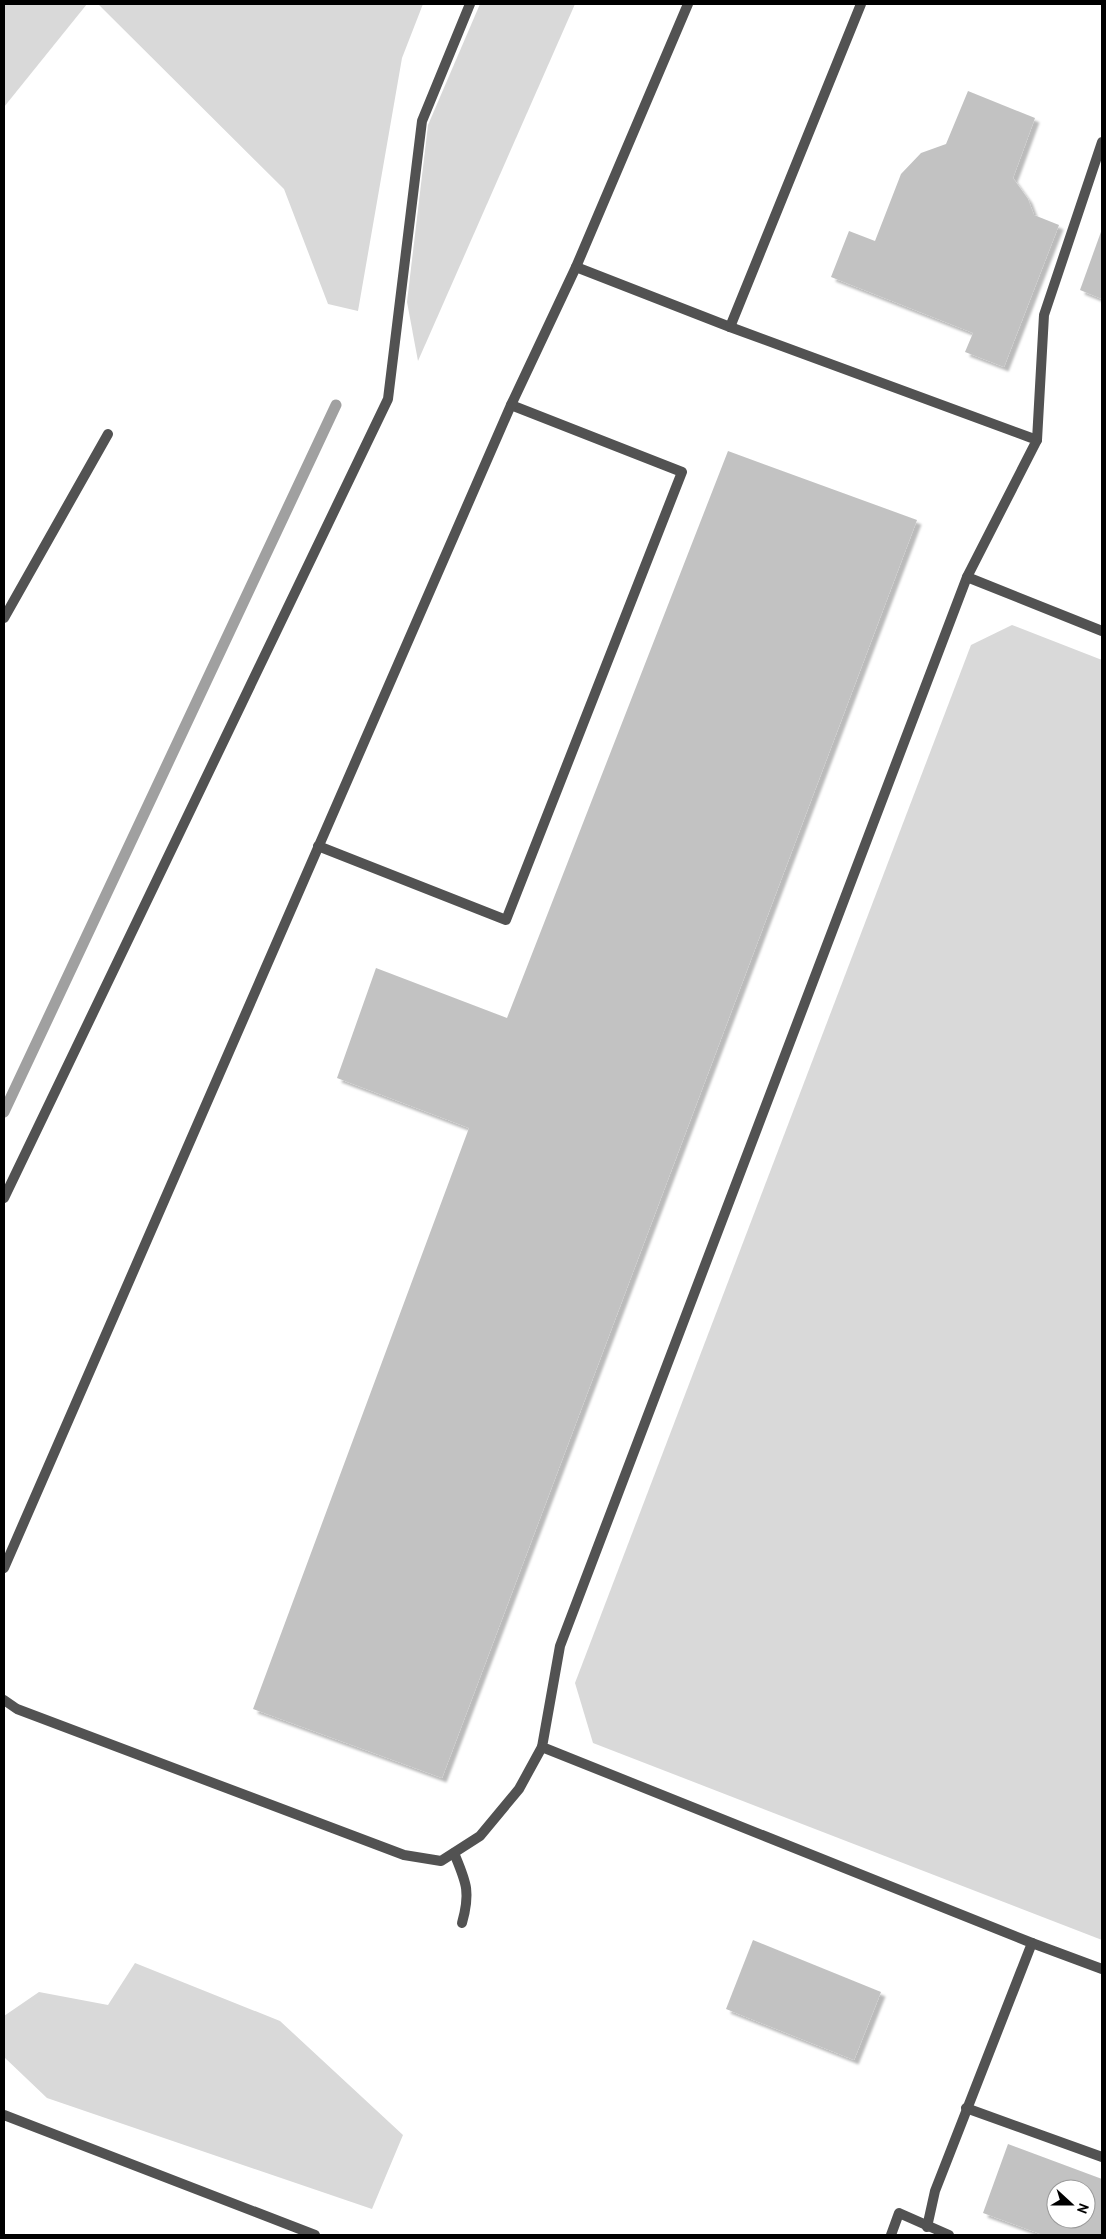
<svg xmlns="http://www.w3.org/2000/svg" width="1106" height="2239" font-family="'PT Sans',sans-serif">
<defs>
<filter id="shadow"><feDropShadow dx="4.5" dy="4.5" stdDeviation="1" flood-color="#0004"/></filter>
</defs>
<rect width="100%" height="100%" fill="#fff"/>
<g fill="#d9d9d9">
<polygon points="4,4 87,4 4,107"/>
<polygon points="98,4 423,4 402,58 358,311 328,304 284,189"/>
<polygon points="480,4 575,4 418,361 407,302 428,125"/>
<polygon points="1012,625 1102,660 1102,1940 593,1743 575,1683 971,645"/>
<polygon points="135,1963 280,2021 403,2135 372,2209 47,2098 4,2057 4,2016 39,1992 108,2005"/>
</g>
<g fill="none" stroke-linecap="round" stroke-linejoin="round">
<polyline stroke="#a0a0a0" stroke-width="11" points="4,1112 336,405"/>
</g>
<g fill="#c2c2c2" fill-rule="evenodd" filter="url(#shadow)">
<polygon points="968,91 1035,118 1013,178 1028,199 1034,215 1059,225 1004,367 965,352 973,333 831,277 849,231 875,241 901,174 921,153 946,144"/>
<polygon points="1102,229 1102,299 1080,290"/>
<polygon points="728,451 917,520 442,1778 253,1709 469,1128 337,1078 376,968 507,1018"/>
<polygon points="753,1940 881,1992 854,2060 726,2009"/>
<path d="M1008,2144L1102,2179V2235H1043L983,2213ZM1056,2189H1086V2219H1056Z"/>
</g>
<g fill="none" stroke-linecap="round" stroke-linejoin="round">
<g stroke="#525252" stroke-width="10">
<polyline points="576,267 730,327 1037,440 967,577 560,1646 542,1747 1032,1943 935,2191 927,2227"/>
<polyline points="730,327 861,4"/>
<polyline points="1037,440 1044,315 1102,142"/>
<polyline points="967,577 1102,631"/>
<polyline points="4,618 108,434"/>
<polyline points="318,846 506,920 682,472 511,405"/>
<polyline points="4,1198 388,399 422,121 470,4"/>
<polyline points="4,1568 511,405 576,267 688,4"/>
<polyline points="4,1700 17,1709 404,1855 441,1861 480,1836 519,1789 542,1747"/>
<path d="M454,1853C466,1882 471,1891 462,1923"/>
<polyline points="1032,1943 1102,1969"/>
<polyline points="966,2108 1102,2157"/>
<polyline points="891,2235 899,2213 949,2235"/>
</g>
<polyline stroke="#525252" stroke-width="10" points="4,2115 315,2235"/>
</g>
<rect width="1106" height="2239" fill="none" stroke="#000000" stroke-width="10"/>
<g transform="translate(1071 2204) rotate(111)"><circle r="24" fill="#ffffff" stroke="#999999"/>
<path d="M0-4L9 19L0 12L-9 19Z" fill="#000000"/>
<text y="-8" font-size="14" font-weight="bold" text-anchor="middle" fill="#000000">N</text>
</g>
</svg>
